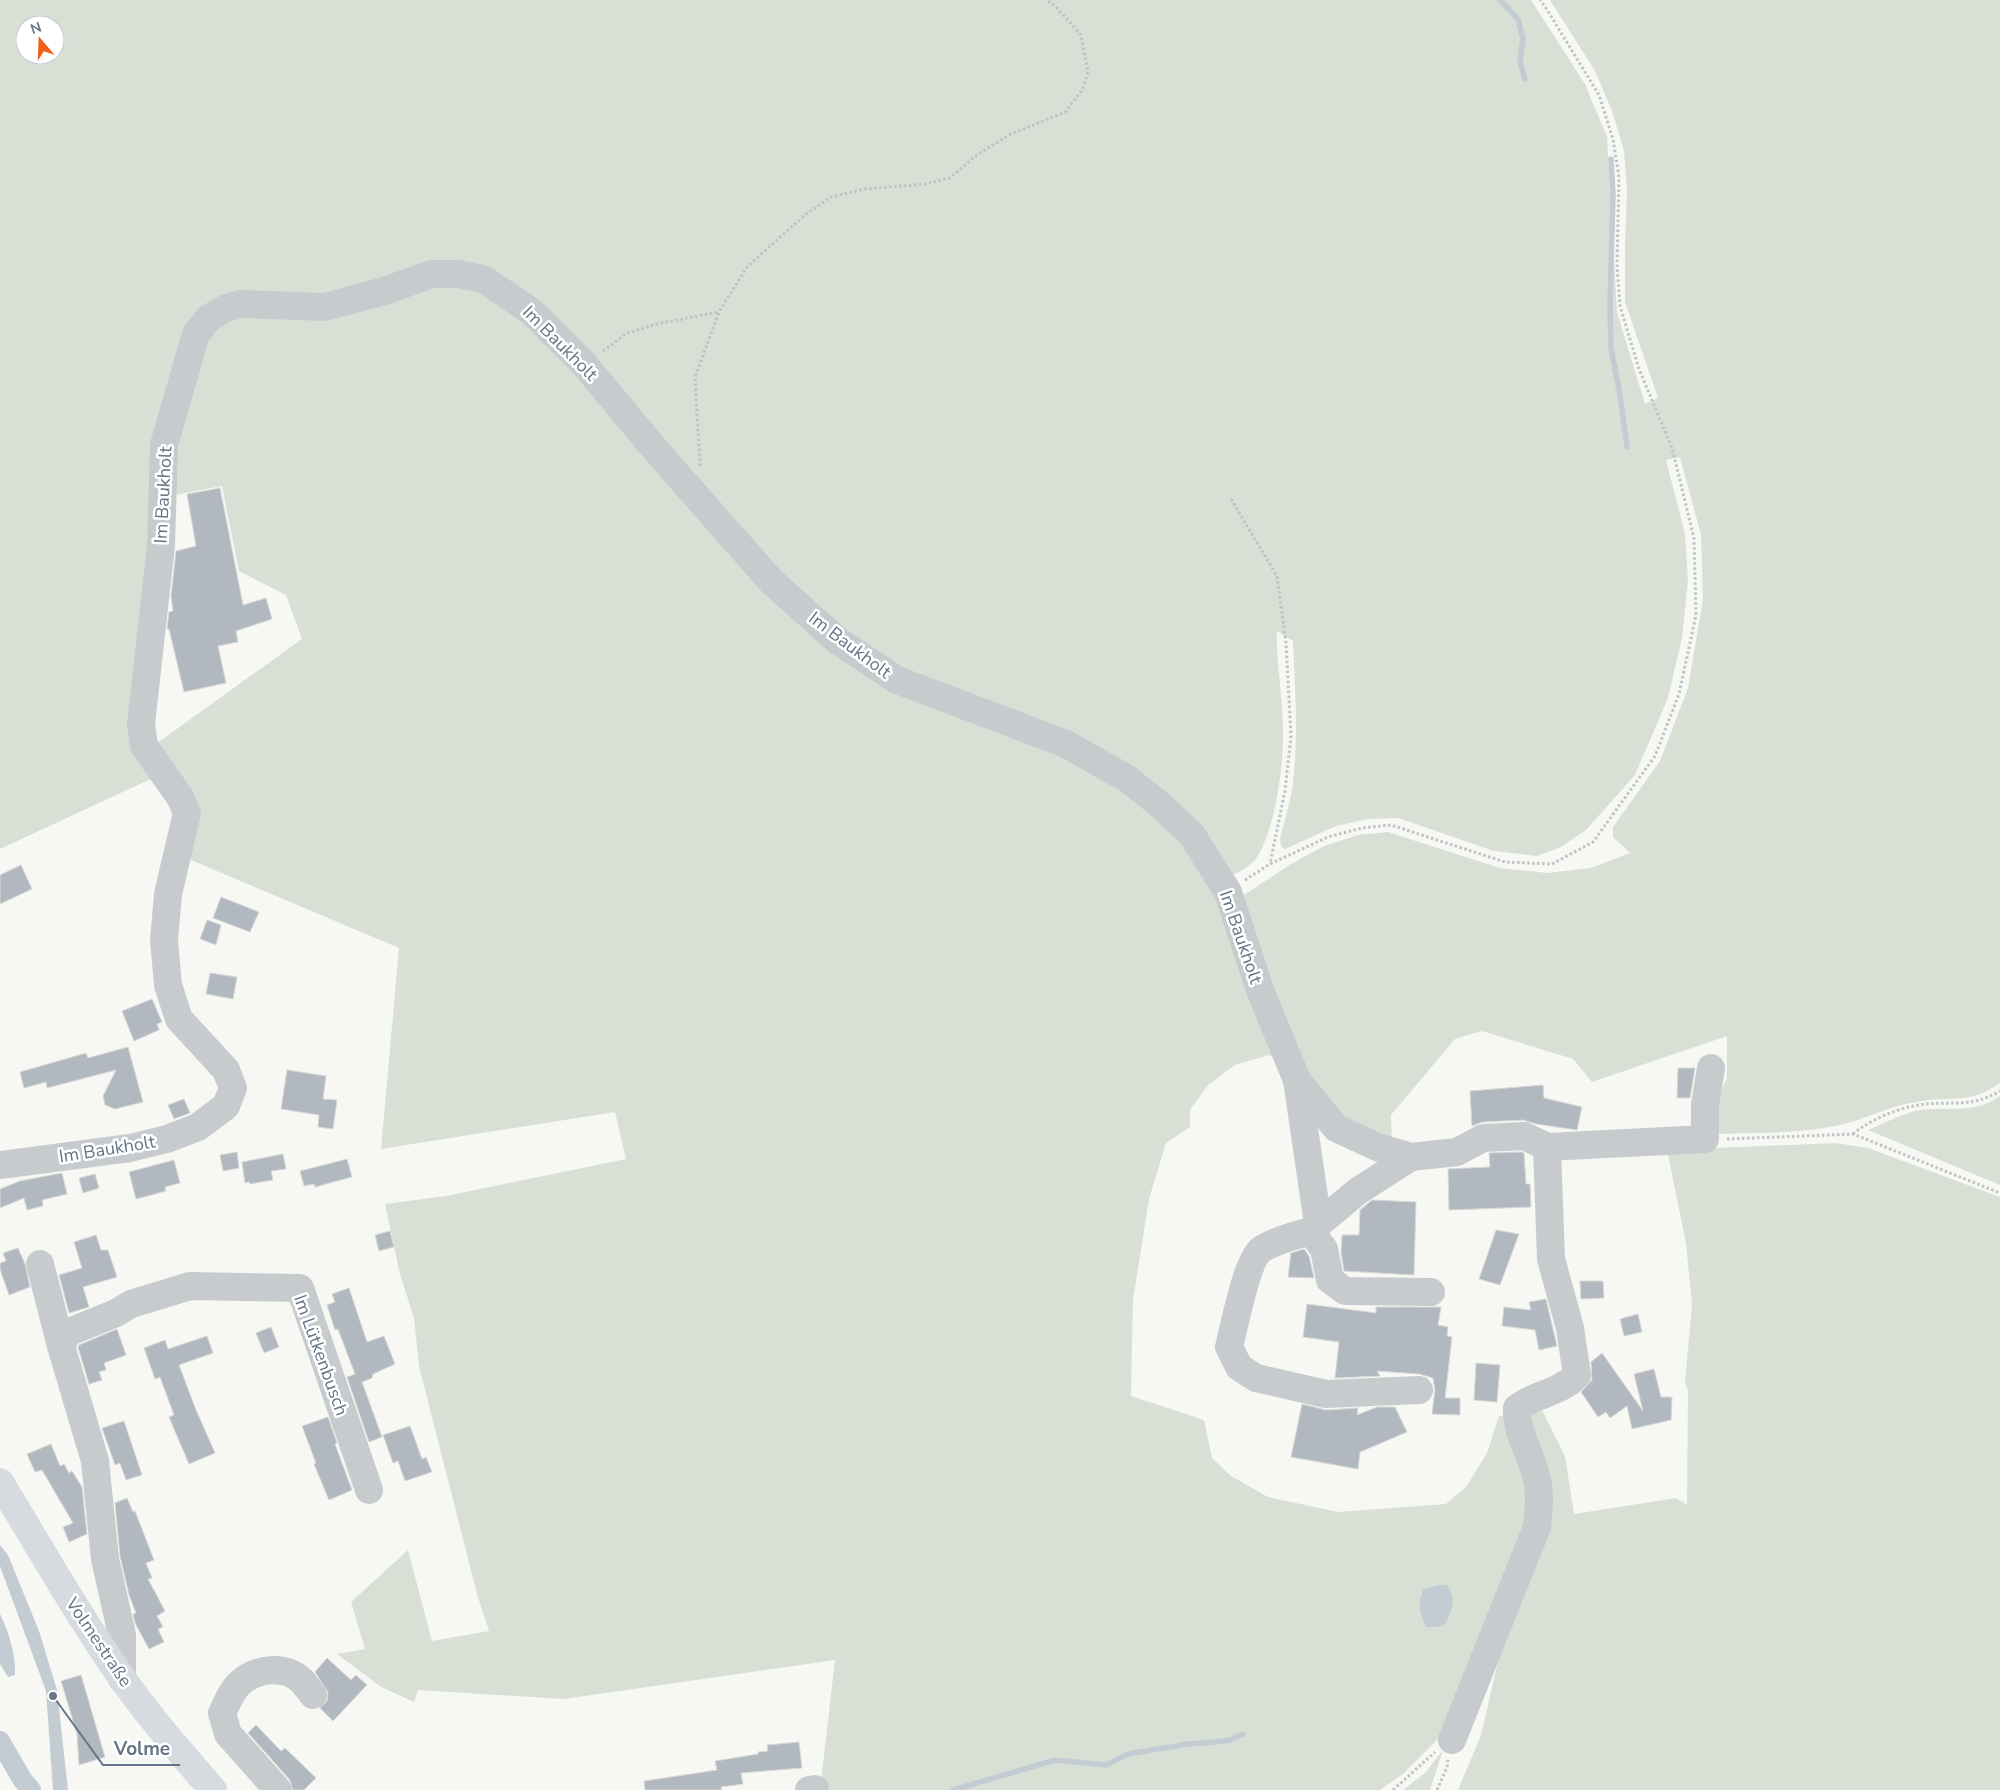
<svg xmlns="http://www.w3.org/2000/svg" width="2000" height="1790" font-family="'Nunito Sans',sans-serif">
<rect width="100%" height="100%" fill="#f7f8f4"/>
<g fill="#d8e0d5" fill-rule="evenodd">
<path d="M0,0H1531L1585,84L1607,137L1617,312L1645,404L1658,398L1625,302V245L1627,190L1624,151L1612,111L1595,71L1550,0H2000V1083C1967,1106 1951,1095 1916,1102C1888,1106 1863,1121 1835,1126C1794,1134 1751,1133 1709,1134L1713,1107L1727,1078V1036L1592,1082L1573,1059L1482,1031L1455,1039L1391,1115L1392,1141L1334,1114L1315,1090L1239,905L1244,895L1291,864L1324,846L1358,835L1388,832L1500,868L1547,873L1591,868L1630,853L1613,837V827L1660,761L1688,688L1703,599L1701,535L1680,457L1666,460L1685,534L1688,580L1682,638L1668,698L1635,775L1587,829L1561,847L1537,856L1494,851L1398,818L1368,819L1336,826L1285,849L1281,846L1280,839C1284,823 1289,806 1292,790C1299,741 1295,690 1293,641L1277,631C1276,666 1284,702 1283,738C1283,771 1274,834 1255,860C1249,867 1241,871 1233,875L1160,794L905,674L836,632L484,272L336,299L220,303L156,448L155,777L0,849ZM25,25H55V55H25Z"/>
<polygon points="421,285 480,288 528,317 846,656 1109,775 1178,832 1210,878 1285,1066 1269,1055 1235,1065 1208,1085 1190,1110 1190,1127 1166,1143 1149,1199 1133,1300 1131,1396 1204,1420 1212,1458 1231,1476 1268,1497 1338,1512 1446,1504 1466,1487 1487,1453 1499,1416 1507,1415 1534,1502 1442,1735 1403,1774 1380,1790 820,1790 835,1660 564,1699 418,1690 414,1702 381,1687 337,1654 365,1649 351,1602 408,1550 432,1641 489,1631 477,1594 419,1366 414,1318 400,1274 385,1204 446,1196 626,1159 615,1112 381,1149 399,948 186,858 153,746 302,639 286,595 239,571 222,486 169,496 172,445 201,339 227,317"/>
<path d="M2000,1096V1185L1868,1130C1883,1124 1905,1112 1920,1110C1950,1106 1973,1115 2000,1096Z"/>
<polygon points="1836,1143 1868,1148 2000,1197 2000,1790 1458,1790 1481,1735 1507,1623 1543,1521 1524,1416 1539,1404 1565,1456 1574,1514 1676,1498 1687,1505 1688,1390 1685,1383 1692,1305 1686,1243 1667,1150"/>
<polygon points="1443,1750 1430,1790 1403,1790 1425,1773"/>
</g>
<g fill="#c3ccd2">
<polygon points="0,1545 8,1555 39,1631 57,1690 68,1790 53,1790 46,1691 0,1566"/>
<path d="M1438,1585H1447C1457,1600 1452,1607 1446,1623L1437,1627H1426C1420,1613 1417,1604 1423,1590Z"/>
<path d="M0,1614C9,1632 16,1656 15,1675L8,1677L0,1664Z"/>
</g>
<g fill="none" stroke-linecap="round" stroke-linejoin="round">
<g stroke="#c3ccd2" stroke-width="5.5">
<polyline points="1500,0 1518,19 1523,39 1520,61 1525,79"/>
<polyline points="1611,159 1613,194 1610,304 1611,348 1620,395 1627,447"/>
<polyline points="953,1790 1055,1760 1106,1765 1128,1754 1188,1744 1216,1742 1230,1740 1243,1734"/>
</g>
<polyline stroke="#c3ccd2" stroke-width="20" points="0,1741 22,1779 31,1790"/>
</g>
<g fill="#b1b8bf" stroke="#d9d9d7">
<polygon points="220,488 243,605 266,598 272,619 236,631 238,642 218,646 226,683 184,692 169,629 167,629 169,612 173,611 171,596 176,551 196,546 187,494"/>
<polygon points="21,865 32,889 0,904 0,875"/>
<polygon points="221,897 259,912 250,932 213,918"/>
<polygon points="207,920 221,925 216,945 200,939"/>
<polygon points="210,973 237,977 233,999 206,994"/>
<polygon points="152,999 162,1022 157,1024 159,1030 134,1041 122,1011"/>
<polygon points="128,1047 143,1102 115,1109 105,1105 103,1096 116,1070 47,1088 46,1082 24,1088 20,1072 86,1053 88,1058"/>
<polygon points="1678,1068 1695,1068 1690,1098 1677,1098"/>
<polygon points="287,1070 326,1076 323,1099 337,1100 333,1129 318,1127 319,1115 281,1109"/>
<polygon points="1543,1085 1544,1098 1582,1107 1577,1130 1536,1124 1523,1120 1482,1122 1472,1126 1470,1091"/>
<polygon points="184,1099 190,1113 174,1119 168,1105"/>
<polygon points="237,1152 239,1168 223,1171 220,1155"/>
<polygon points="1521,1152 1524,1153 1526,1184 1530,1184 1531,1207 1449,1210 1448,1169 1490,1167 1489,1153"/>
<polygon points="283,1154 286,1169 271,1171 273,1180 250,1184 249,1182 245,1183 242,1162"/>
<polygon points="347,1159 352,1177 315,1187 314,1184 304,1186 300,1171"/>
<polygon points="174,1160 180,1183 165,1187 166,1191 136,1199 129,1172"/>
<polygon points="62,1173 67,1194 42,1200 43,1206 27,1210 24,1198 0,1208 0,1189 20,1181"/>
<polygon points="95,1174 99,1188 83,1193 79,1178"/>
<polygon points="1372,1200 1416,1202 1414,1275 1344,1271 1341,1253 1342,1235 1359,1235 1360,1210"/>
<polygon points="1496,1230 1519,1234 1500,1285 1479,1279"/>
<polygon points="390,1231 394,1247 379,1251 375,1235"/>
<polygon points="96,1235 101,1250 108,1250 117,1277 83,1287 89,1307 69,1313 59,1275 82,1268 74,1242"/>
<polygon points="18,1248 25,1264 30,1287 9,1295 0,1269 0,1263 6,1261 3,1253"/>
<polygon points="1304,1249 1309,1256 1314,1278 1288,1277 1291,1253"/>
<polygon points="1580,1281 1603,1281 1604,1298 1581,1299"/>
<polygon points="349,1288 367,1342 384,1336 395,1364 373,1374 372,1378 362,1382 382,1437 369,1442 347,1377 355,1374 338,1329 335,1330 327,1305 335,1302 332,1294"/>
<polygon points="1546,1299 1557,1346 1539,1350 1535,1330 1502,1326 1504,1307 1531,1310 1529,1302"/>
<polygon points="1307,1304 1376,1313 1376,1307 1441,1307 1438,1325 1448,1327 1447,1336 1452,1337 1445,1398 1460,1398 1460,1415 1432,1414 1435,1390 1433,1378 1419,1374 1377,1371 1380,1376 1335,1378 1339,1342 1303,1337"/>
<polygon points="1638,1314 1642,1332 1624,1336 1620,1319"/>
<polygon points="271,1327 279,1347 264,1353 256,1333"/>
<polygon points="117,1329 126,1355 104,1363 106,1370 99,1372 102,1380 89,1384 78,1347 79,1345"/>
<polygon points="207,1336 213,1353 179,1365 196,1410 215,1453 189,1464 169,1417 174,1415 160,1377 155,1379 144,1348 165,1340 168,1349"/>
<polygon points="1602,1353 1643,1411 1634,1374 1654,1369 1661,1397 1672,1397 1671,1420 1632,1429 1627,1406 1610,1418 1606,1412 1598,1417 1581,1392 1592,1380 1591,1362"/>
<polygon points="1476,1363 1500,1365 1497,1402 1474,1400"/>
<polygon points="1302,1404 1326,1410 1358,1408 1357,1415 1377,1407 1395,1407 1407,1432 1360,1452 1358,1469 1291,1457"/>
<polygon points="328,1417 337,1443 335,1444 352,1490 329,1500 314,1464 316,1463 302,1426"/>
<polygon points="124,1421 142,1475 126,1480 120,1463 115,1465 102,1428"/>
<polygon points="410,1426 422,1459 426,1457 432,1472 405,1481 398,1461 393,1463 383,1435"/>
<polygon points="51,1444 60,1466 64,1464 69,1473 72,1471 82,1487 87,1534 69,1542 63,1527 73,1523 42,1470 35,1472 27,1454"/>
<polygon points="127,1498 133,1512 135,1511 154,1560 146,1563 152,1578 148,1579 165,1611 157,1616 163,1627 158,1629 164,1642 149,1649 135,1623 133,1614 136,1613 129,1595 120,1556 115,1503"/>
<polygon points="327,1658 351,1680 356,1675 367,1685 333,1721 320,1708 327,1701 328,1692 315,1672"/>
<polygon points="81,1675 105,1757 79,1765 77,1734 61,1681"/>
<polygon points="256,1725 281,1751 285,1748 316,1778 304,1790 293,1790 290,1780 248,1733"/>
<polygon points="799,1742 802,1768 741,1773 743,1784 721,1787 722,1790 645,1790 644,1781 717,1770 715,1761 758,1754 758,1752 768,1751 767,1745"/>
</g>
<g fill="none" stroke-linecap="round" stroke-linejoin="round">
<g stroke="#c0c2c5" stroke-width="3" stroke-dasharray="2.5 2.5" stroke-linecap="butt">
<polyline points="603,351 627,333 657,324 718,312"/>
<polyline points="700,466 695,377 719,312 747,267 806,214 831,197 865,189 926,184 950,178 978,154 1009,135 1065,112 1083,89 1088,72 1081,35 1058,9 1047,0"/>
<polyline points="1231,499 1277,576 1286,643 1291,736 1285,791 1270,864"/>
<polyline points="1245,880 1270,864 1328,837 1362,828 1391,825 1505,862 1552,864 1593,842 1655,756 1679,694 1696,615 1694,538 1672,448 1639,369 1620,306 1617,265 1619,177 1613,139 1599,95 1546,8 1540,0"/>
<path d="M1853,1134C1868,1121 1894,1110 1913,1106C1945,1099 1969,1110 2000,1091"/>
<polyline points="1727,1139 1853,1134 2000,1193"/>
<polyline points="1393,1790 1435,1752"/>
<polyline points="1437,1790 1447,1767 1448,1760"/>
</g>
<g stroke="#c7cbce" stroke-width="28">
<polyline points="1297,1080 1318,1224"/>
<polyline points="1411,1157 1358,1191 1310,1231 1324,1249 1330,1280 1345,1291 1431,1292"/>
<polyline points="0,1165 130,1148 167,1139 198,1127 226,1106 233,1088 226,1070 179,1019 168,985 164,940 168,894 187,813 180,797 144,746 141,724 161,545 164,445 196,334 209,318 226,308 240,304 325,307 384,291 432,274 458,274 483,279 532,312 584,364 653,447 771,581 838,641 897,680 1066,744 1126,778 1158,803 1192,835 1228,892 1260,990 1297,1080 1336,1128 1377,1147 1411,1157 1457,1152 1483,1138 1524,1136 1547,1147 1705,1139 1705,1104 1711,1068"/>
<path d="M1310,1231C1294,1236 1276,1240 1262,1249C1247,1258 1234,1328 1229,1347L1239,1367L1256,1378L1326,1394L1419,1390"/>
<polyline points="40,1264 61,1346"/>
<polyline points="122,1679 122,1635 105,1559 95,1461 61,1346 67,1333 116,1313 131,1304 190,1286 300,1288 369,1490"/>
<path d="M1452,1740L1537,1527C1539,1508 1541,1490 1535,1472C1529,1451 1516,1431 1517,1408C1536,1393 1559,1394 1577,1375L1570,1328L1551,1259L1547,1147"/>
<path d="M278,1790L228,1734L222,1713C227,1703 232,1690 240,1683C257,1668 284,1665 301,1680C305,1684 309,1690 313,1695"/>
<polyline points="809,1790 815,1789"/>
</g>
<path stroke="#d6dbe0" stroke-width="28" d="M0,1482C40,1548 78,1615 122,1678C150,1718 182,1754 213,1790"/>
</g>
<g text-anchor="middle" stroke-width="5" stroke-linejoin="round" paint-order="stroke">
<g font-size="18" fill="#647588" stroke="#fff">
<text transform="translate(560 343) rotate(45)" y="6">Im Baukholt</text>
<text transform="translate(163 495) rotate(-87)" y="6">Im Baukholt</text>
<text transform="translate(850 645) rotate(37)" y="6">Im Baukholt</text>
<text transform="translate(1241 937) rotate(71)" y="6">Im Baukholt</text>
<text transform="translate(107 1149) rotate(-9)" y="6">Im Baukholt</text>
<text transform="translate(321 1355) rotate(70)" y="6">Im Lütkenbusch</text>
<text transform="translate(99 1642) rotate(56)" y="6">Volmestraße</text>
</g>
</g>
<path fill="none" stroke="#647588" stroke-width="2" d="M53 1696L103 1765H180"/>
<circle fill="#647588" stroke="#fff" stroke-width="2" cx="53" cy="1696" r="5"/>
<g font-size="19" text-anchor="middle" font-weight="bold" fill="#647588" stroke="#fff" stroke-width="5" stroke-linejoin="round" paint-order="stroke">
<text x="142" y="1755">Volme</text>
</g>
<g transform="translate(40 40) rotate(341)"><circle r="24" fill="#ffffff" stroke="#c1c8cf"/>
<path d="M0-4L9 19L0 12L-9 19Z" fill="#f25f1a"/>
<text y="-8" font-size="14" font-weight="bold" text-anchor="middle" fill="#647588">N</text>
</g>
</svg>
